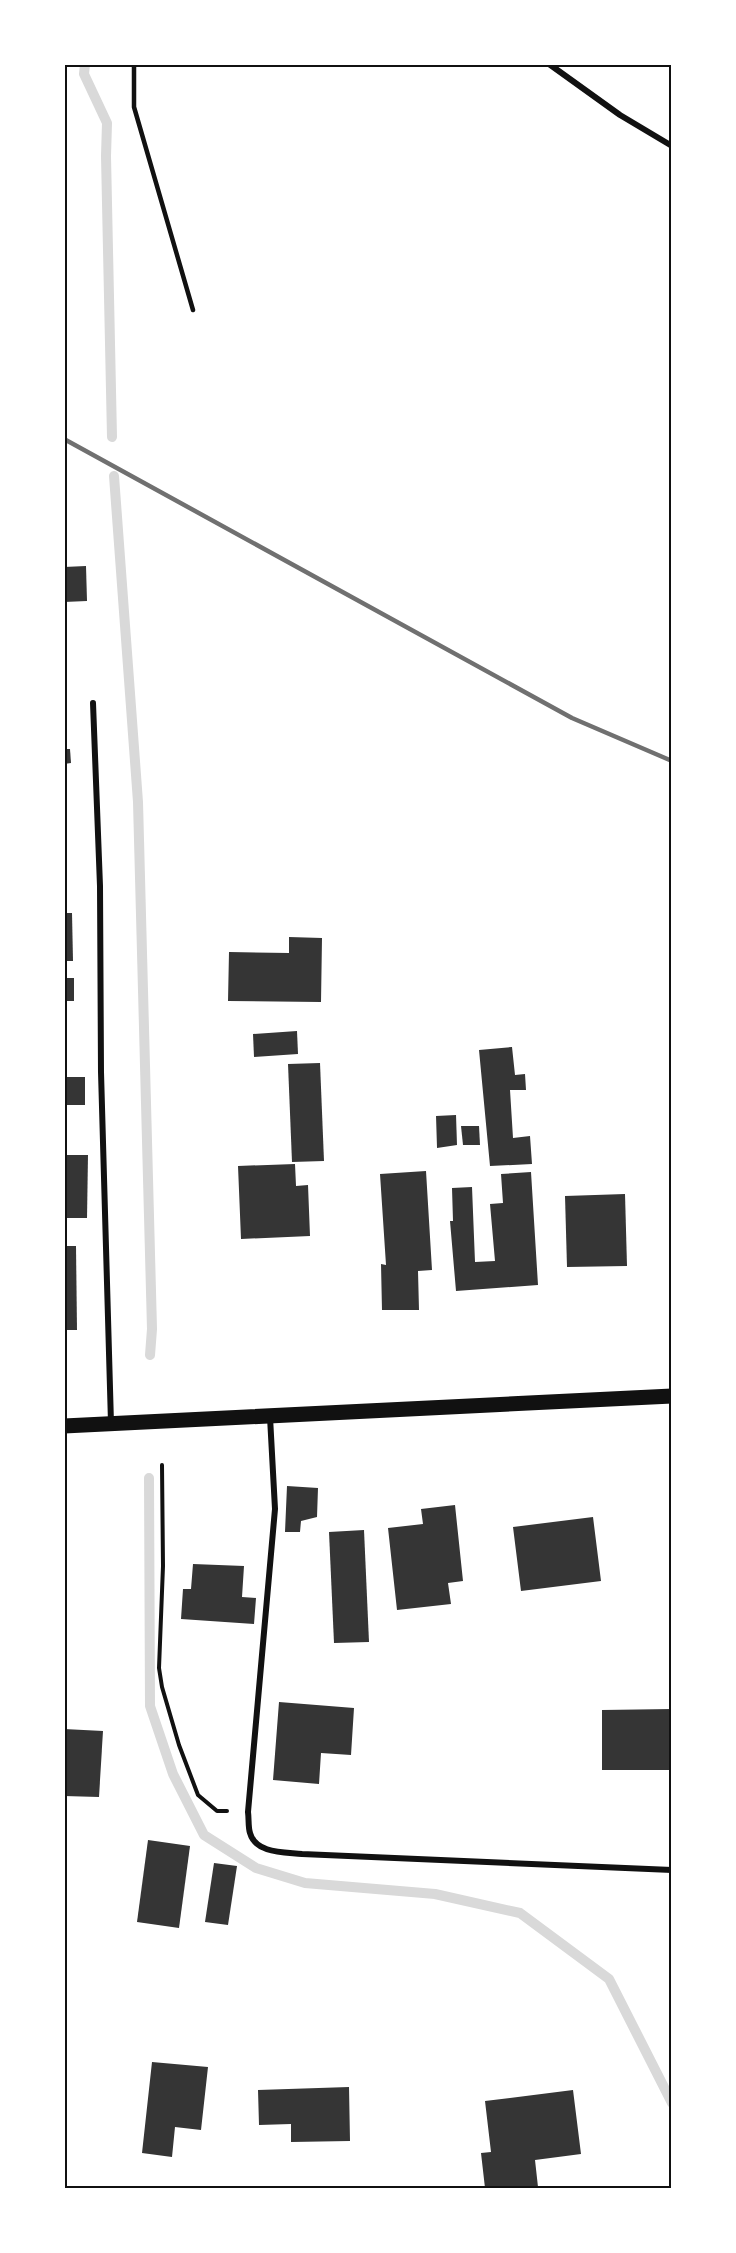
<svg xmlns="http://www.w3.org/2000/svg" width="736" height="2253" font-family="Roboto,sans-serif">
<rect width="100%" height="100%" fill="#fff"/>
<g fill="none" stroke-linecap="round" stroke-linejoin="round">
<g stroke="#d9d9d9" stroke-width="10">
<polyline points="85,64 84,74 107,123 106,156 112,437"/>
<polyline points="114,476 138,802 152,1329 150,1355"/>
<polyline points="149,1478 150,1706 173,1774 204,1835 256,1868 305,1883 435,1894 520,1913 609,1979 672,2103"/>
</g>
</g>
<g fill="#353535">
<polygon points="86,566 87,601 64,602 64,567"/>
<polygon points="64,749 70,749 71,763 64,764"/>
<polygon points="64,913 72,913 73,961 64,961"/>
<polygon points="289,937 322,938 321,1002 228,1001 229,952 289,953"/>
<rect x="64" y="978" width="10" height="23"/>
<polygon points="297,1031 298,1054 254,1057 253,1034"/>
<polygon points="512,1047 515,1075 525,1074 526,1090 510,1090 513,1138 530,1136 532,1164 490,1166 479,1050"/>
<polygon points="320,1063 324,1161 292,1162 288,1064"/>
<rect x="64" y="1077" width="21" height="28"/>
<polygon points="456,1115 457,1145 437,1148 436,1116"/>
<polygon points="461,1126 479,1126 480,1145 463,1145"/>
<polygon points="64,1155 88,1155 87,1218 64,1218"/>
<polygon points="295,1164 296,1186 308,1185 310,1236 241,1239 238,1166"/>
<polygon points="426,1171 432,1270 418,1271 419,1310 382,1310 381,1264 386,1265 380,1174"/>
<polygon points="531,1172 538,1285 456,1291 450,1221 453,1221 452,1188 472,1187 475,1262 495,1261 490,1204 503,1203 501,1174"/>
<polygon points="625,1194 627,1266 567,1267 565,1196"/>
<polygon points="64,1246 76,1246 77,1330 64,1330"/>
<polygon points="287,1486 318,1488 317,1517 301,1521 300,1532 285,1532"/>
<polygon points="455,1505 463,1581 448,1583 451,1604 397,1610 388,1528 423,1524 421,1509"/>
<polygon points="593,1517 601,1581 521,1591 513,1527"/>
<polygon points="364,1530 369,1642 334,1643 329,1532"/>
<polygon points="193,1564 244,1566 242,1597 256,1598 254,1624 181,1619 183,1589 191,1589"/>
<polygon points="279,1702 354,1708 351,1755 321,1753 319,1784 273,1780"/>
<polygon points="672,1709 672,1770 602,1770 602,1710"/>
<polygon points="64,1729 103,1731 99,1797 64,1796"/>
<polygon points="148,1840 190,1846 179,1928 137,1922"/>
<polygon points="214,1863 237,1866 228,1925 205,1922"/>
<polygon points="152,2062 208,2067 201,2130 175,2127 172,2157 142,2153"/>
<polygon points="349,2087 350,2141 291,2142 291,2124 259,2125 258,2090"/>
<polygon points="573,2090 581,2154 535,2160 538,2187 485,2188 481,2153 491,2152 485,2101"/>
</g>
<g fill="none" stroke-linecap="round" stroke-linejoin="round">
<polyline stroke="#111" stroke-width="4" points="162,1465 163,1566 159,1668 162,1687 179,1745 198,1795 217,1811 227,1811"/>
<polyline stroke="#111" stroke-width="4.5" points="134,64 134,107 193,310"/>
<g stroke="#111" stroke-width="6">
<polyline points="549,64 620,115 672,146"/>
<polyline points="93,703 100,886 101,1072 111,1423"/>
<path d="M270,1417L275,1509L248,1812C249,1819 248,1827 250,1833C256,1854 285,1852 302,1854L672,1870"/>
</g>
<polyline stroke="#111" stroke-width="15" points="64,1426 672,1396"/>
<polyline stroke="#707070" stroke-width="4.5" points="64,439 572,718 672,761"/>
</g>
<rect width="736" height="2253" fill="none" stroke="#ffffff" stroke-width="132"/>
<rect x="66" y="66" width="604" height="2121" fill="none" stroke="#111" stroke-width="2"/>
</svg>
